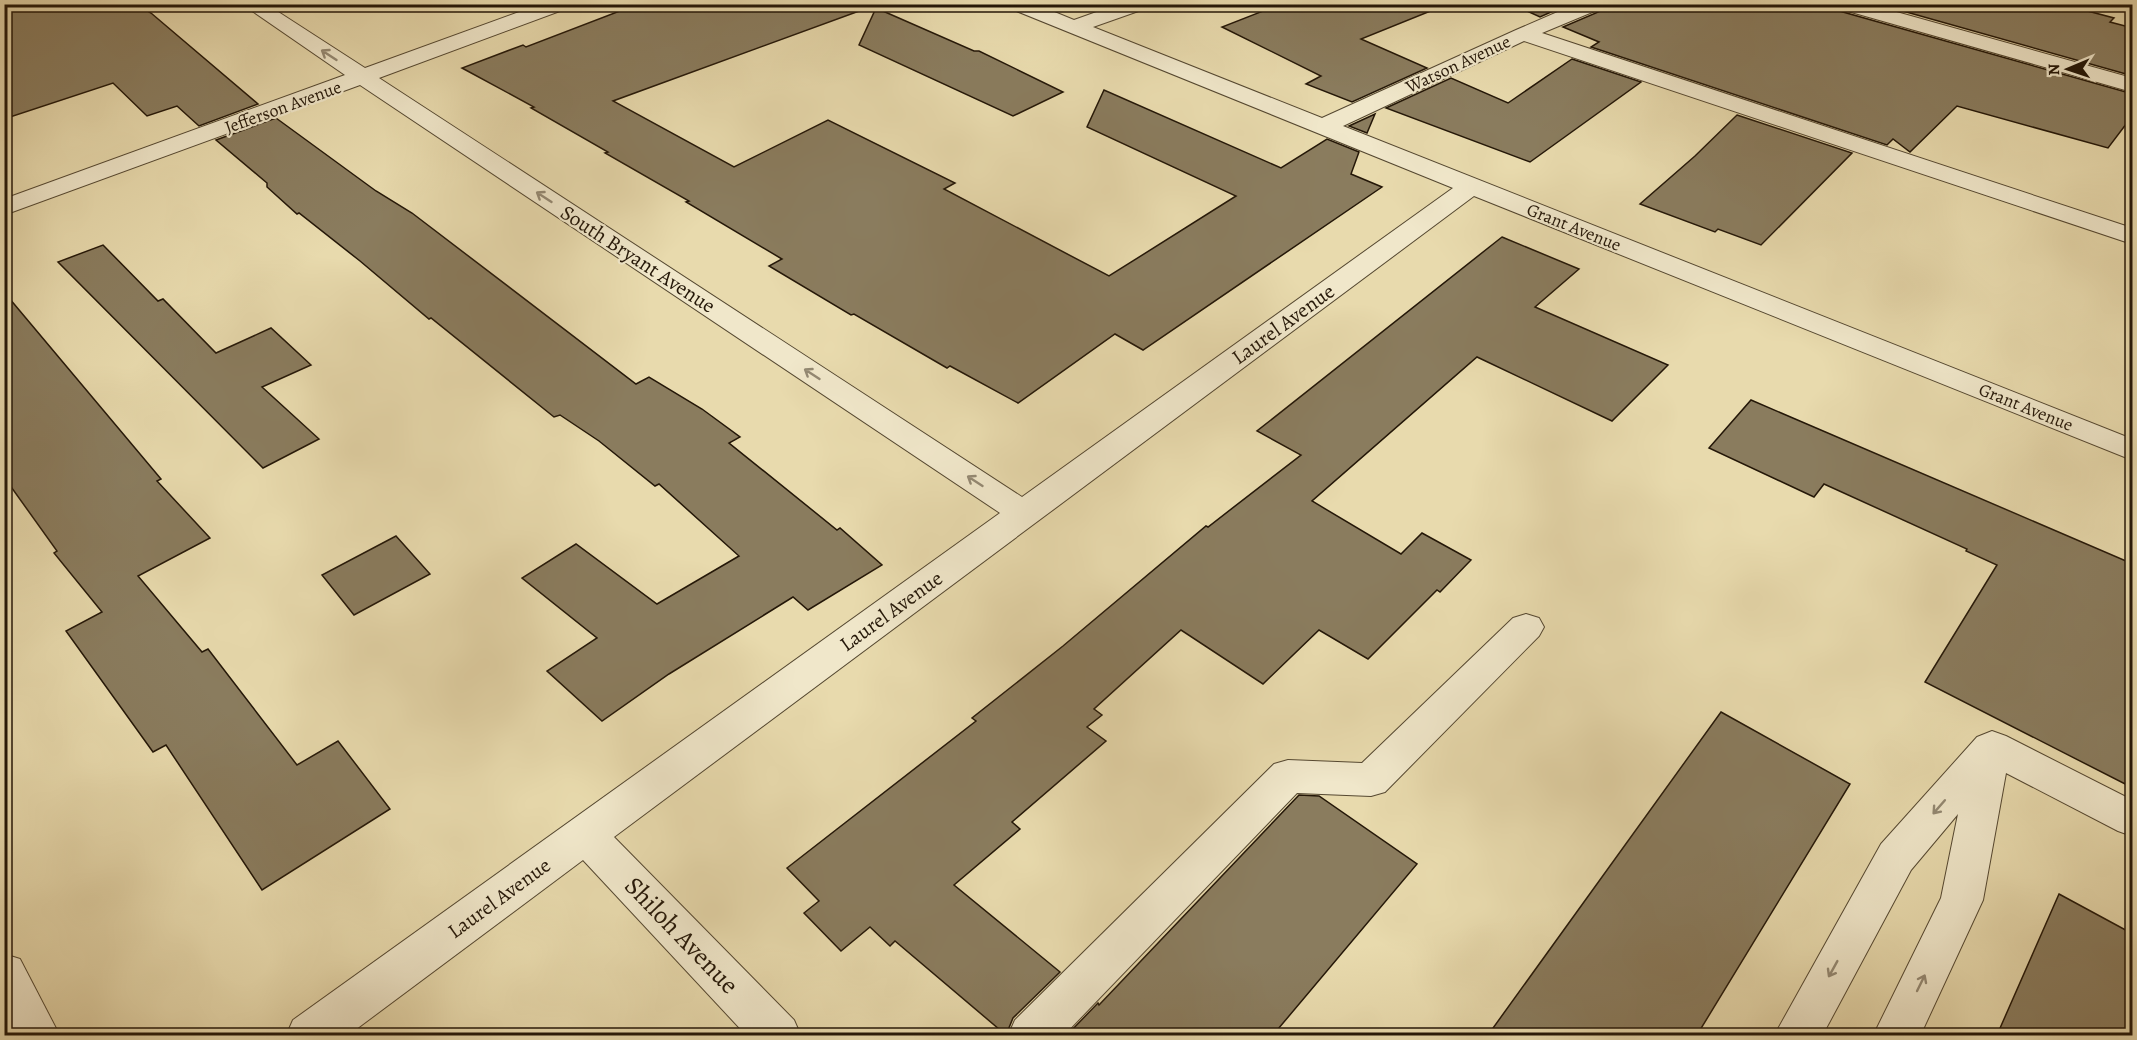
<svg xmlns="http://www.w3.org/2000/svg" width="2137" height="1040" font-family="Alegreya,serif">
<rect width="100%" height="100%" fill="#e8daad"/>
<filter id="stains"><feTurbulence type="fractalNoise" baseFrequency=".00333" numOctaves="4"/><feColorMatrix values="0 0 0 0 .2 0 0 0 0 .09 0 0 0 0 .02 0 0 0 .5 -.17"/></filter>
<radialGradient id="worn" r=".72"><stop offset=".6" stop-color="#630" stop-opacity="0"/><stop offset="1" stop-color="#630" stop-opacity=".3"/></radialGradient>
<g fill="#8a7c5e" stroke="#241708" stroke-width="1.5">
<polygon points="4,4 136,4 151,13 258,104 199,126 177,106 147,116 113,83 4,119"/>
<polygon points="638,4 861,4 862,10 613,101 734,167 828,120 955,183 944,189 1109,276 1236,196 1087,127 1104,90 1281,168 1327,139 1359,152 1351,174 1382,187 1143,350 1115,334 1018,403 950,366 947,368 854,314 851,315 769,266 782,259 686,202 689,201 605,153 608,152 531,108 534,107 462,68 523,45 526,47"/>
<polygon points="1281,4 1443,4 1443,6 1361,39 1427,68 1352,102 1306,84 1321,76 1222,27"/>
<polygon points="1512,4 1569,4 1540,17"/>
<polygon points="1607,4 1832,4 1836,10 2133,94 2133,115 2108,148 1957,106 1910,152 1893,139 1887,145 1591,47 1599,42 1563,27 1603,10"/>
<polygon points="1878,4 2061,4 2114,18 2110,22 2133,28 2133,76"/>
<polygon points="876,8 974,51 979,51 1063,92 1013,116 859,45"/>
<polygon points="1572,59 1641,82 1530,162 1386,108 1451,78 1508,103"/>
<polygon points="1375,114 1367,133 1349,126"/>
<polygon points="1737,115 1852,153 1761,245 1718,229 1715,232 1640,204 1695,156"/>
<polygon points="276,118 376,191 412,213 636,384 649,377 702,409 740,437 729,443 837,530 840,528 882,565 808,610 793,597 669,674 602,721 547,671 597,638 522,578 576,544 657,604 739,556 659,484 655,486 599,441 560,415 554,417 431,318 429,319 360,261 299,213 297,214 267,187 267,183 216,140"/>
<polygon points="1502,237 1579,269 1535,307 1668,365 1612,421 1477,357 1312,501 1401,554 1422,533 1471,560 1440,592 1437,590 1368,659 1319,630 1263,684 1181,630 1094,709 1102,715 1087,727 1106,741 1012,822 1020,829 954,885 1060,972 1013,1018 1006,1035 895,941 890,946 870,927 841,951 804,913 819,901 787,868 976,721 972,718 1063,646 1206,526 1208,527 1301,455 1257,431"/>
<polygon points="103,245 158,301 163,299 216,353 271,328 311,365 262,387 319,439 263,468 58,262"/>
<polygon points="4,292 161,479 157,481 210,538 138,576 202,652 208,649 297,765 338,741 390,809 262,890 166,745 153,752 66,631 102,612 54,553 57,551 4,477"/>
<polygon points="1751,400 2133,564 2133,788 1925,682 1997,565 1966,551 1967,549 1824,484 1814,497 1709,448"/>
<polygon points="396,536 430,574 354,615 322,575"/>
<polygon points="1721,712 1850,784 1697,1035 1488,1035"/>
<polygon points="1299,795 1319,796 1417,864 1273,1035 1067,1035 1098,1003 1099,1005"/>
<polygon points="2059,894 2133,934 2133,1035 1997,1035"/>
</g>
<g fill="none" stroke-linecap="round" stroke-linejoin="round">
<g stroke="#554831" stroke-width="2">
<g id="minor">
<polygon points="242,4 266,4 365,68 541,4 571,4 568,8 379,78 1022,497 1453,188 1009,8 1006,4 1035,4 1074,20 1119,4 1150,4 1147,8 1093,27 1322,118 1516,30 1576,4 1605,4 1602,8 1542,33 2132,228 2132,244 1524,41 1343,126 2132,439 2132,460 1474,196 614,837 794,1020 801,1036 747,1036 583,860 347,1036 286,1036 293,1020 1000,513 360,85 4,215 4,199 345,75"/>
<polygon points="1834,4 1868,4 2132,78 2132,92 1837,8"/>
<polygon points="1526,614 1539,618 1544,627 1539,636 1385,792 1371,796 1297,793 1063,1036 1008,1036 1015,1020 1274,764 1288,760 1362,763 1513,618"/>
<polygon points="1992,731 2006,736 2132,800 2132,836 2118,831 2006,773 1983,900 1920,1036 1873,1036 1941,898 1958,814 1911,870 1822,1036 1774,1036 1881,844 1977,737"/>
<polygon points="4,954 20,959 60,1036 12,1036 4,1020"/>
</g>
</g>
<use href="#minor" fill="#f0e7ca" fill-rule="evenodd"/>
</g>
<defs><path id="oneway-shaft" d="M-6 0H5M1.5-3L5.5 0L1.5 3" fill="none" stroke-width="1.6" stroke-linecap="round" stroke-linejoin="round" transform="scale(1.5)"/></defs>
<g stroke="#948973">
<use href="#oneway-shaft" transform="translate(329 55) rotate(-147)"/>
<use href="#oneway-shaft" transform="translate(544 197) rotate(-147)"/>
<use href="#oneway-shaft" transform="translate(812 374) rotate(-147)"/>
<use href="#oneway-shaft" transform="translate(975 481) rotate(-147)"/>
<use href="#oneway-shaft" transform="translate(1939 807) rotate(131)"/>
<use href="#oneway-shaft" transform="translate(1833 969) rotate(119)"/>
<use href="#oneway-shaft" transform="translate(1921 983) rotate(-64)"/>
</g>
<g text-anchor="middle" stroke-width="4.5" stroke-linejoin="round" paint-order="stroke">
<g font-size="18" fill="#241708" stroke="#f0e7ca">
<text transform="translate(1458 64) rotate(-25)" y="6">Watson Avenue</text>
<text transform="translate(283 107) rotate(-20)" y="6">Jefferson Avenue</text>
<text transform="translate(1574 227) rotate(22)" y="6">Grant Avenue</text>
<text transform="translate(2026 407) rotate(22)" y="6">Grant Avenue</text>
</g>
<g font-size="21" fill="#241708" stroke="#f0e7ca">
<text transform="translate(638 259) rotate(33)" y="7">South Bryant Avenue</text>
<text transform="translate(1283 324) rotate(-36)" y="7">Laurel Avenue</text>
<text transform="translate(891 611) rotate(-36)" y="7">Laurel Avenue</text>
<text transform="translate(499 898) rotate(-36)" y="7">Laurel Avenue</text>
</g>
<g font-size="26" fill="#241708" stroke="#f0e7ca">
<text transform="translate(682 935) rotate(46)" y="9">Shiloh Avenue</text>
</g>
</g>
<rect width="2137" height="1040" fill="none" stroke="#e8daad" stroke-width="24"/>
<rect x="6" y="6" width="2125" height="1028" fill="none" stroke="#241708" stroke-width="3"/>
<rect x="12" y="12" width="2113" height="1016" fill="none" stroke="#241708" stroke-width="1.5"/>
<g transform="translate(2068 69) rotate(268)" stroke="#f0e7ca" stroke-width="4.5" paint-order="stroke">
<path d="M0-4.5L10 22L0 15L-10 22Z" fill="#241708"/>
<text y="-9" font-size="16" font-weight="bold" text-anchor="middle" fill="#241708">N</text>
</g>
<rect width="100%" height="100%" filter="url(#stains)"/>
<rect width="100%" height="100%" fill="url(#worn)"/>
</svg>
